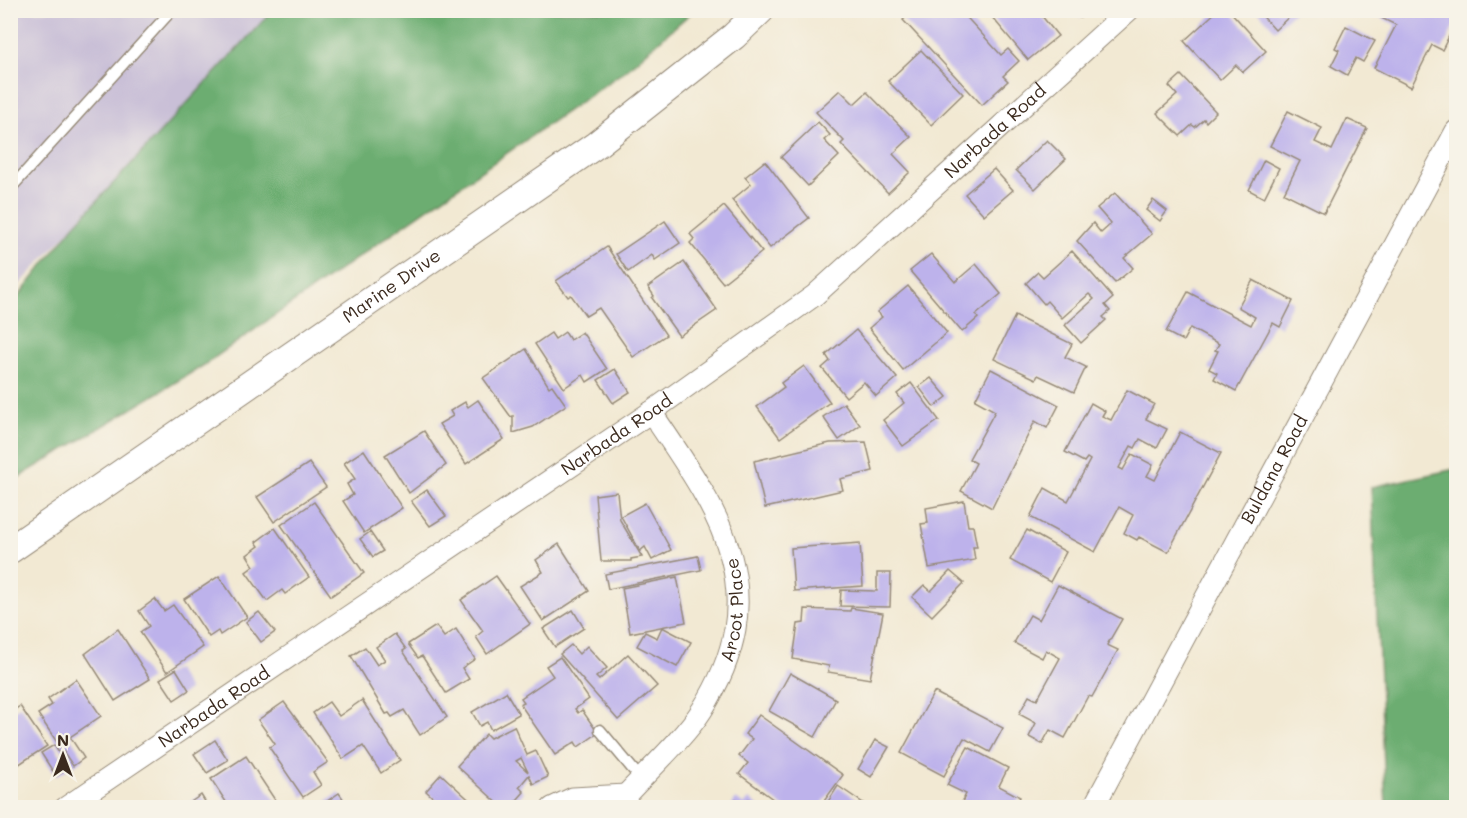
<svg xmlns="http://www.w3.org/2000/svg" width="1467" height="818" font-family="Mali,sans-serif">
<rect width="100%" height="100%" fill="#f7f3e8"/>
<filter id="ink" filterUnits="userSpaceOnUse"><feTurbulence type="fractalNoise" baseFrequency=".0167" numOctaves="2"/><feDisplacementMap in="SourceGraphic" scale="12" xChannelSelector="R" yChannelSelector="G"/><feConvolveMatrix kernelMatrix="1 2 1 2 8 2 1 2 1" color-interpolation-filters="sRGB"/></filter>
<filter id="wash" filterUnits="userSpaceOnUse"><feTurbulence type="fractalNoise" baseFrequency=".008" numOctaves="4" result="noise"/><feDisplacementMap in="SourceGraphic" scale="24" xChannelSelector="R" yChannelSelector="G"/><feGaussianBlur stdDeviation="1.35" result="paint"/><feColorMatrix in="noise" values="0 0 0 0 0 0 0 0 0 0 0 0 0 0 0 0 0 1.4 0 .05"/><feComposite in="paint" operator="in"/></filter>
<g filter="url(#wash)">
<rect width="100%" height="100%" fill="#f2e9d3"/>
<polygon fill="#c9bfd7" points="11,11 272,11 11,294"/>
<g fill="#6cad71" stroke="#546c48" stroke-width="1.5">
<polygon points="272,11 693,11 626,70 204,365 11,482 11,306 73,227"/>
<polygon points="1456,464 1456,807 1386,807 1371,487 1455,469"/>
</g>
<g id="blocks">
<g fill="#bdb2eb" fill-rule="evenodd">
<polygon points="913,10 960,10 1001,55 1008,49 1019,61 1003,76 1008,81 982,105 903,20"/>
<polygon points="986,10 1037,10 1058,36 1028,60"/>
<polygon points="1073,10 1088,10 1080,18"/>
<polygon points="1218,10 1229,10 1266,51 1243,72 1236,65 1220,80 1184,41"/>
<polygon points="1257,10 1296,10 1275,30"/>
<polygon points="1380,10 1456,12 1456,22 1442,50 1432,45 1411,87 1374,68 1396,25 1377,16"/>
<polygon points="1346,26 1375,41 1363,62 1356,58 1347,75 1331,66 1339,50 1335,48"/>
<polygon points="921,50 963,94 931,125 888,81"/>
<polygon points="1181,75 1216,112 1206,122 1204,119 1195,127 1192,125 1180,136 1157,113 1177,95 1169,86"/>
<polygon points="840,90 854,104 867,92 911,137 893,154 910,172 888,193 841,144 844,141 816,112"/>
<polygon points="1288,111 1322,128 1315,142 1332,150 1347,119 1367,128 1324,213 1284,193 1300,161 1270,146"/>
<polygon points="818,122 830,135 824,140 839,156 808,186 781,157"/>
<polygon points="1047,140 1066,159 1035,189 1016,170"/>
<polygon points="1264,160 1279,168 1264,198 1249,190"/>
<polygon points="765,161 809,218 770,248 732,200 751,184 745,177"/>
<polygon points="994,169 1013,190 984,215 965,194"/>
<polygon points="1115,193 1152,234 1124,258 1133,268 1115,283 1077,241 1093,223 1101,233 1111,224 1097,208"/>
<polygon points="1153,200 1167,211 1160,221 1146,210"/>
<polygon points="724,206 762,252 723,283 690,243 694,239 690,234"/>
<polygon points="665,221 680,243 655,260 652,255 628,272 616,254"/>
<polygon points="607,247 666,335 633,357 599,308 586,316 571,295 568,297 556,281"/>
<polygon points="1072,251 1113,298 1105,305 1110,311 1103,317 1106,320 1081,343 1065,325 1094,299 1089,294 1062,318 1047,301 1044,304 1026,283 1038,272 1043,277"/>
<polygon points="931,254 955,282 976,264 1001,294 976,315 978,318 962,332 910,271"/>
<polygon points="684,262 717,310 679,336 652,298 654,296 648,287"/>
<polygon points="1253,280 1293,301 1280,327 1273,323 1236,391 1214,379 1217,373 1209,369 1218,351 1215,350 1219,344 1190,328 1183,341 1166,332 1188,292 1251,325 1255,317 1238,307"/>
<polygon points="908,286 947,333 903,370 869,328 882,317 877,312"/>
<polygon points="1015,316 1072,344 1065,357 1086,367 1074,392 1038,375 1036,379 994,359"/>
<polygon points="856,330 897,378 876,396 864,382 846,397 822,368 830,361 826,355"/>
<polygon points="565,332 570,340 582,332 607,369 587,382 583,375 564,388 535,344 551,333 555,339"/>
<polygon points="526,349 549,387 552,385 566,405 533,427 513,433 513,416 511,417 483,378"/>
<polygon points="804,366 830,402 780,438 757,407 784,387 781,383"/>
<polygon points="615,369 630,392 613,403 598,380"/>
<polygon points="991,369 1059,405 1047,428 1035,421 992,508 961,491 976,463 969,459 995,411 975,400"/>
<polygon points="931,378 947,397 934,407 919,387"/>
<polygon points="911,383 939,420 903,446 883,420 904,403 897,394"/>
<polygon points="1127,390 1154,404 1146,419 1167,429 1157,448 1140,439 1135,448 1131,446 1119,468 1123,470 1132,454 1153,465 1147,476 1155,480 1180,432 1221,453 1168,552 1139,537 1137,540 1124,533 1133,515 1119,507 1095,552 1030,517 1045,488 1068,501 1090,460 1087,458 1084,462 1065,452 1091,403 1105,411 1102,416 1111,420"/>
<polygon points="478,400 504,439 466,464 439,424 453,416 450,411 465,402 468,407"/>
<polygon points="844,403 860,425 839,440 823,417"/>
<polygon points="424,431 446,465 409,493 385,455"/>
<polygon points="866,442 873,471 840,479 843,490 765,508 754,461 830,443"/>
<polygon points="364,450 402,508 364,533 343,501 353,495 347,484 355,479 344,463"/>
<polygon points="309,463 326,487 274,522 257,497"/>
<polygon points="427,490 446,516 430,526 411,501"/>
<polygon points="617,492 620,520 642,557 631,559 631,561 601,561 595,495"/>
<polygon points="964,501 968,526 973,526 977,547 973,547 975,560 929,568 921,524 928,523 926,508"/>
<polygon points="314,502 364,573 331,596 281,525"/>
<polygon points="645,503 671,550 652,560 645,547 640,551 621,516"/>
<polygon points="275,528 309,577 285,594 282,590 267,601 246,572 254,566 247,555 259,546 256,542"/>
<polygon points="1027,530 1066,552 1050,582 1010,560"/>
<polygon points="370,532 383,551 373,557 360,539"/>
<polygon points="860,543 863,586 794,591 791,548"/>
<polygon points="559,544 589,591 543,621 520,586 543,572 536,560"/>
<polygon points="698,556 701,570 608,589 605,574"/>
<polygon points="950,571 964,583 932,616 912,597 924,585 931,591"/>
<polygon points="877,573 891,573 890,607 840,606 841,590 877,591"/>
<polygon points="219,576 247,617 220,635 218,631 209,637 184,599"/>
<polygon points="496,576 530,624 487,654 476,637 483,631 461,600"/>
<polygon points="677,577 686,622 630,633 622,588"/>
<polygon points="1058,585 1122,619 1107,645 1118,650 1092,697 1088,696 1065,738 1050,730 1042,744 1029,737 1036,723 1019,714 1029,696 1037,700 1060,658 1046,650 1042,658 1014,643 1030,615 1039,620"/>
<polygon points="155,599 164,611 173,605 203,647 167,672 140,632 149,626 139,611"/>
<polygon points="851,608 883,613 870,679 828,672 829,666 793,659 798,624 804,623 805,609 850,611"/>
<polygon points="573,610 584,628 555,647 543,629"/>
<polygon points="259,612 275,632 261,642 246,622"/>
<polygon points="436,626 444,637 456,629 475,659 462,668 469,679 446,693 422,656 418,658 408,644"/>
<polygon points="662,627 691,642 677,667 637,646 645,632 657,638"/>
<polygon points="118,629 150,679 115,701 85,654"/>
<polygon points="395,634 406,649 403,651 447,717 420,735 404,710 392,717 389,713 386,714 351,656 365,647 377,665 385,660 376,647"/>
<polygon points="571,645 579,654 587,646 607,668 596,677 599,680 628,654 657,686 618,720 560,654"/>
<polygon points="560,657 589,699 575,709 578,713 582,710 598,733 578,747 575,742 555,755 520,704 524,702 521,698 553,676 546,666"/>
<polygon points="176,669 189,690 174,700 160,679"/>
<polygon points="790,673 836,699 815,737 769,711"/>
<polygon points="76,679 101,716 70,737 84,758 73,766 38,714 52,705 48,699"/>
<polygon points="506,692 519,714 491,730 487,722 480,726 472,712"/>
<polygon points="934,692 1003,728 990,752 964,738 944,776 901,753"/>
<polygon points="362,700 400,760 381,773 363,746 343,759 313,713 329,702 339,716"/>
<polygon points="284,702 328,762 313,772 321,785 303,797 269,747 275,744 258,720"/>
<polygon points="20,706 47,746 10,770 10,713"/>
<polygon points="759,715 843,775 819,808 785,808 739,774 748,763 739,756 752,739 745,734"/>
<path d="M514,726L527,755L536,751L548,777L533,784L529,775L519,787L524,792L510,808H503L457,766L486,734L490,738ZM521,758L528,772L516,761Z"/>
<polygon points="215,740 228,760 207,773 194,754"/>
<polygon points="875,740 889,747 871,777 858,769"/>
<polygon points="54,745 69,768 56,776 41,753"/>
<polygon points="968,747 1008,768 999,786 1020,797 1014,808 959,808 966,794 947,785"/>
<polygon points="246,756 277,803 274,808 230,808 211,779"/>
<polygon points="441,774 478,808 435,808 439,803 426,791"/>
<polygon points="838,786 863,803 860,808 824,808"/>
<polygon points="339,793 346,803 341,808 317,808"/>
<polygon points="201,795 209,808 182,808"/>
<polygon points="736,799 744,805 749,799 760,808 730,808"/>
</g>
</g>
</g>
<g filter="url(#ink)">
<use href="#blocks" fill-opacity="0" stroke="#968a78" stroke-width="1.5"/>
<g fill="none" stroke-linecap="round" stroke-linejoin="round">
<g stroke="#968a78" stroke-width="13">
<g id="service">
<polyline points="10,189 172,10"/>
<polyline points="600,730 641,779"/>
</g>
</g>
<g stroke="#968a78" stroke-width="23">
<g id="minor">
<path id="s1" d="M65,808L651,412L815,295L1129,10"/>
<polyline points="552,808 573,798 626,795"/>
<path id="s2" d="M627,808L626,795C649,770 684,738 702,710C777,591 719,512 651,412"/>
<path id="s3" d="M1093,808L1456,131"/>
</g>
</g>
<g stroke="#968a78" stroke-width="29">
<g id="tertiary">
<path id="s4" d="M10,550L596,145L734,36L761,10"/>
</g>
</g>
<use href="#service" stroke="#fff" stroke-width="10"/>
<use href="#minor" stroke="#fff" stroke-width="21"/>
<use href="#tertiary" stroke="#fff" stroke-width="27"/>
</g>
</g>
<g text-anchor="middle" stroke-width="5" stroke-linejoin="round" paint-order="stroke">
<g font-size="18" fill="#3b2a1e" stroke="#f7f3e8">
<text dy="6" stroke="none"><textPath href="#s1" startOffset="1152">Narbada Road</textPath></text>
<text dy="6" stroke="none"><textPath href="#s4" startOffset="464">Marine Drive</textPath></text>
<text dy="6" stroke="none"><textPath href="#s1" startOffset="666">Narbada Road</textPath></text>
<text dy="6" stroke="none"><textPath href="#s3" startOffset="384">Buldana Road</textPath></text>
<text dy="6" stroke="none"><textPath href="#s2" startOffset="234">Arcot Place</textPath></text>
<text dy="6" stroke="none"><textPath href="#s1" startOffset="180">Narbada Road</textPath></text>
</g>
</g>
<rect width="1467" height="818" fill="none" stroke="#f7f3e8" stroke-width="36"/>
<g transform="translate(63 755)" stroke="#f7f3e8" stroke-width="4.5" paint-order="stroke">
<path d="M0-4.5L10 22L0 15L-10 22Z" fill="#3b2a1e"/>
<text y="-9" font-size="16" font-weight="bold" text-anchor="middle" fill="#3b2a1e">N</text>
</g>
</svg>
